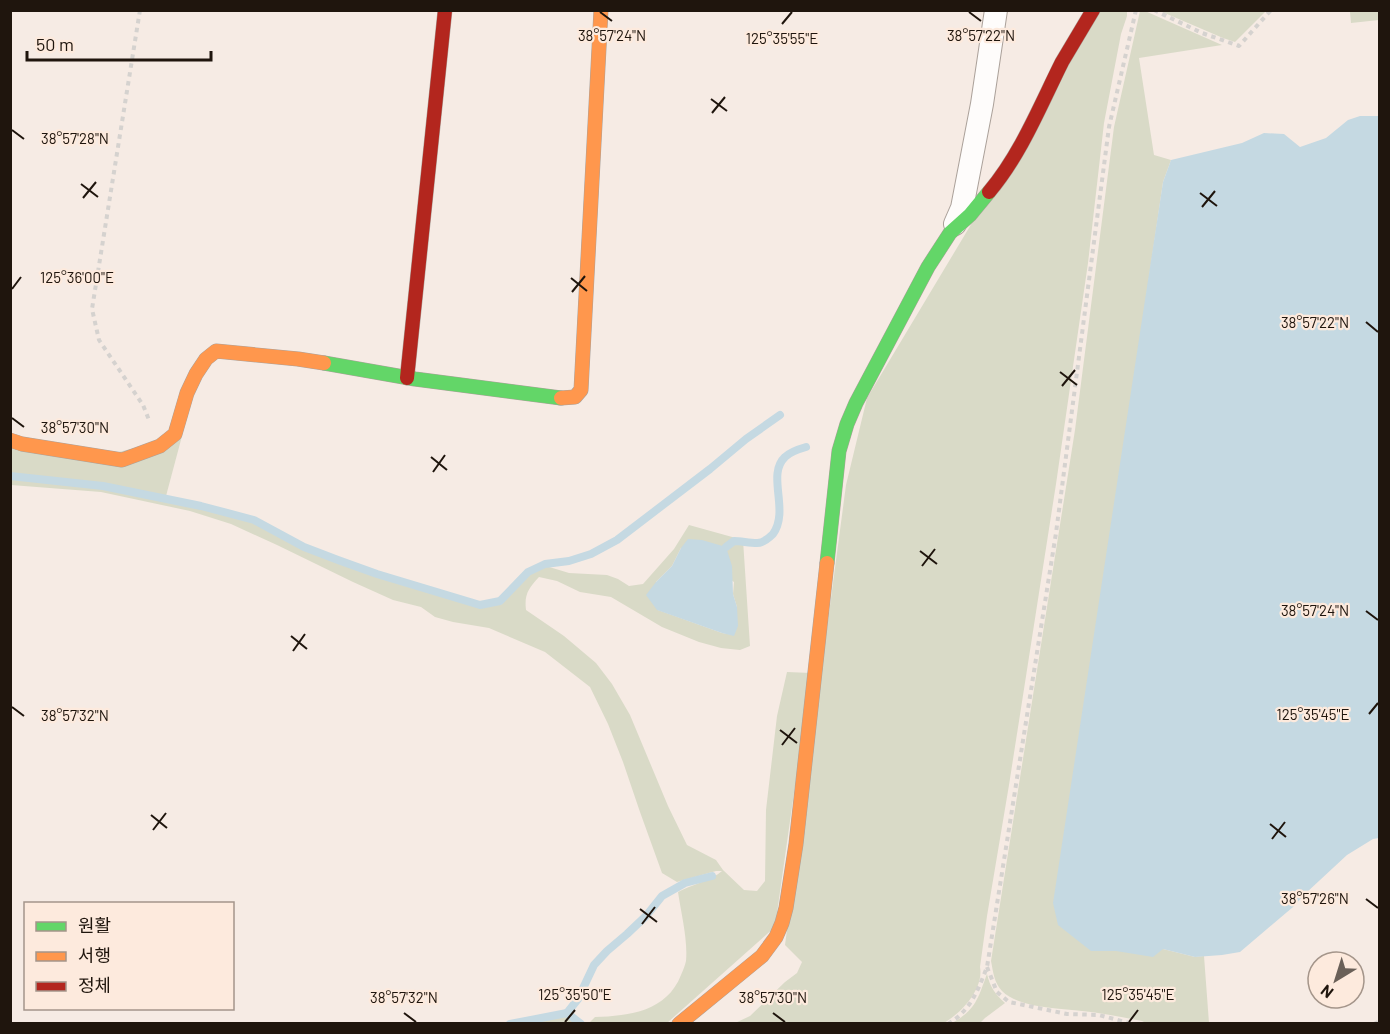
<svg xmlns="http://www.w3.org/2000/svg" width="1390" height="1034" font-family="Barlow,'Noto Sans KR',sans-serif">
<rect width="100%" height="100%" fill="#f6ebe4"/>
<g fill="#d9dac7" fill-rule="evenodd">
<polygon points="1364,10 1379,11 1379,20 1351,23 1350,12"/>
<path d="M1099,11H1127V16L1121,34L1104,123L1088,263L1056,484L1009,785L987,916L980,967C984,989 961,1013 944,1023L733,1024L750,1016L785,982L797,973L802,962L785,945L846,485L867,398Z"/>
<path d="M1140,11H1145L1222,45L1139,58L1154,155L1171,160L1163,182L1140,339L1091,951H1116L1163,949L1195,957L1204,956L1209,1023H1146L1142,1021C1122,1017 1102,1013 1082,1011C1059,1008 1019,1008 1002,991C994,983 993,971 991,961L1075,430L1114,127Z"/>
<polygon points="1160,11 1266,11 1235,42 1223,38"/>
<polygon points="182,436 166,496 103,483 11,473 10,444 87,460"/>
<path d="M10,479L103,488L201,508L253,522L303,549L337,562L376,577L480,608L502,604L529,574L546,566L569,573L607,575L618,579L629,586L643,584L674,549L689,525L743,540L750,646L740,650L721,648L699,642L662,627L611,597L580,592L557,581L539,577C529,588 524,594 526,610L564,636L596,663L612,684L630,715L668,806L687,845L716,860L723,870L744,890L757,891L765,881L766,810L777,716L787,672L811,673L775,927L667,1023H589L595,1017C630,1016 667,1011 681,975C683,970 685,966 686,961C688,940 681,913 678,892C691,885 712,880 722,871H716L677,882L662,873L640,812L623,762L608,724L590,687L545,652L489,628L453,622L435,617L421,607L393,600L353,582L277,545L231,524L190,511L101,492L11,485ZM681,548L734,582L733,594L737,607L734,635L722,633L658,610L656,582L672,566Z"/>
<path d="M987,974C990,987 995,994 1005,1003L985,1018L980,1023H952C976,1010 978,998 987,974Z"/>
<polygon points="566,1016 580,1023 525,1023"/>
</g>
<g fill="#c5d9e2">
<polygon points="1360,116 1380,116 1379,838 1373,839 1347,855 1306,893 1293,907 1240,952 1222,955 1195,957 1163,949 1153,957 1116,951 1091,951 1058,925 1053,903 1163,182 1171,160 1242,143 1264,133 1284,134 1300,147 1326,138 1348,120"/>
<polygon points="688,539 702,540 726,547 732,566 733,594 737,607 738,626 734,636 722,633 657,610 646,595 656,582 672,566 681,548"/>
</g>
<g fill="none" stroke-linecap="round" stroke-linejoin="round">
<g stroke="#c5d9e2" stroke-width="8">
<polyline points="10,476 103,486 201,506 254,520 304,547 338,560 377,574 480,605 500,601 528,572 545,564 569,561 591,554 617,540 710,469 746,439 780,415"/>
<path d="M726,547L734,541C741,541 749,543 757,543C763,543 769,538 773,534C790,510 766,475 785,457C790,452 799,449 806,447"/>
<polyline points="567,1013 578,999 594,965 607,951 627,934 646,916 662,896 685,883 712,876"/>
<polyline points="510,1024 567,1013 581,1024"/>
</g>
<g stroke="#aba19a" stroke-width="24">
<polyline id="street" points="955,224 962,208 982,104 996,10"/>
</g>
<g stroke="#aba19a" stroke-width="15">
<g id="fast">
<polyline points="324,363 415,379 561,398"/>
<polyline points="827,563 839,451 847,424 856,403 928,267 950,233 970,215 989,192"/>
</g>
</g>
<g stroke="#aba19a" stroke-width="15">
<g id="slow">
<polyline points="561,398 575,397 581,390 601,10"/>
<polyline points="10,440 22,444 122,460 160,446 175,434 187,393 196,374 206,359 216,351 298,359 324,363"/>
<polyline points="679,1024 762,956 776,937 782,923 786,908 796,844 827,563"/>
</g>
</g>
<g stroke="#aba19a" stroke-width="15">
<g id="jam">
<path d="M989,192C1021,154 1040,106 1062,62C1072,45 1083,27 1093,10"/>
<polyline points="407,378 445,10"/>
</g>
</g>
<g stroke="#d5d2cf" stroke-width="4" stroke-dasharray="4.5 4.5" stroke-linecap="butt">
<polyline points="140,10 92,309 99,340 143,405 149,420"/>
<polyline points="1154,10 1202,33 1239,46 1271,10"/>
<polyline points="987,967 997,992 1009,1002 1067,1014 1099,1015 1133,1024"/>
<path d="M948,1024C971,1010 978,990 987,967L1056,533L1109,127L1136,10"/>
<polyline points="1374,1024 1380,1021"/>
</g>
<use href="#street" stroke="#fefcfb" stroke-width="22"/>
<use href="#fast" stroke="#63d668" stroke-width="14"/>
<use href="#slow" stroke="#ff974d" stroke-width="14"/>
<use href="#jam" stroke="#b3261e" stroke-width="14"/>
</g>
<path fill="none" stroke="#1f150d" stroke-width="2" d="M600,12L612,21M969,12L981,21M782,24L792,12M711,99L727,111M712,113L725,97M12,130L24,139M81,184L98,197M1200,193L1217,206M83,198L96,182M1202,207L1215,191M571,278L587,291M12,289L21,277M572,292L585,276M1366,322L1378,332M1060,372L1077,385M1062,386L1075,370M12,418L24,427M431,457L447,470M433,472L445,455M920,551L937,564M922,566L935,549M1366,611L1378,620M291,636L307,649M293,651L305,634M12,707L24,716M1369,714L1378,703M780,730L797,743M782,745L795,728M151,815L167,828M1270,824L1286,837M153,830L166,813M1272,839L1285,822M1366,899L1378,908M640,909L657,922M642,924L655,907M404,1013L416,1022M773,1013L785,1022M565,1022L575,1010M1129,1022L1138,1010"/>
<g font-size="15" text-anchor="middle" fill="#1f150d" stroke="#fdeadd" stroke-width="4.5" stroke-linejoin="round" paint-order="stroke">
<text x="612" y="41">38°57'24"N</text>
<text x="981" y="41">38°57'22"N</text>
<text x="782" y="44">125°35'55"E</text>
<text x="75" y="144">38°57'28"N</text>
<text x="77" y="283">125°36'00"E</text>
<text x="1315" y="328">38°57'22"N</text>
<text x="75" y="433">38°57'30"N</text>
<text x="1315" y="616">38°57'24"N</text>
<text x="1313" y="720">125°35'45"E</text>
<text x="75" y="721">38°57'32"N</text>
<text x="1315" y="904">38°57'26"N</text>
<text x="575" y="1000">125°35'50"E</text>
<text x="1138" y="1000">125°35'45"E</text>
<text x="404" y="1003">38°57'32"N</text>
<text x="773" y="1003">38°57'30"N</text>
</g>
<rect width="1390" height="1034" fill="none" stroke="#1f150d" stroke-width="24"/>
<rect x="24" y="902" width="210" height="108" fill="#fdeadd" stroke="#a4958a" stroke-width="1.5"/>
<rect x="36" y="922" width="30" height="9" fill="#63d668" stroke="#a4958a" stroke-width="1.5"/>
<text x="78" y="932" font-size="18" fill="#1f150d">원활</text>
<rect x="36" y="952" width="30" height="9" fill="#ff974d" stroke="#a4958a" stroke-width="1.5"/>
<text x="78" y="962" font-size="18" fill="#1f150d">서행</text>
<rect x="36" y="982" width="30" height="9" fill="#b3261e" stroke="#a4958a" stroke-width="1.5"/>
<text x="78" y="992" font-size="18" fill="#1f150d">정체</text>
<g transform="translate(1336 980) rotate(218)"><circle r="28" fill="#fdeadd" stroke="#a4958a" stroke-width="1.5"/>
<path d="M0-4.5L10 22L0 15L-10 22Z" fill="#6a6058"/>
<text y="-9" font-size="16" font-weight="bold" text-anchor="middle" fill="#1f150d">N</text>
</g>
<path d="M27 51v9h184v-9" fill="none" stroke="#1f150d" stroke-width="3"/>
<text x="36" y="51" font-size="18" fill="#1f150d" stroke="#fdeadd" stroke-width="4.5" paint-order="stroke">50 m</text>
</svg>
